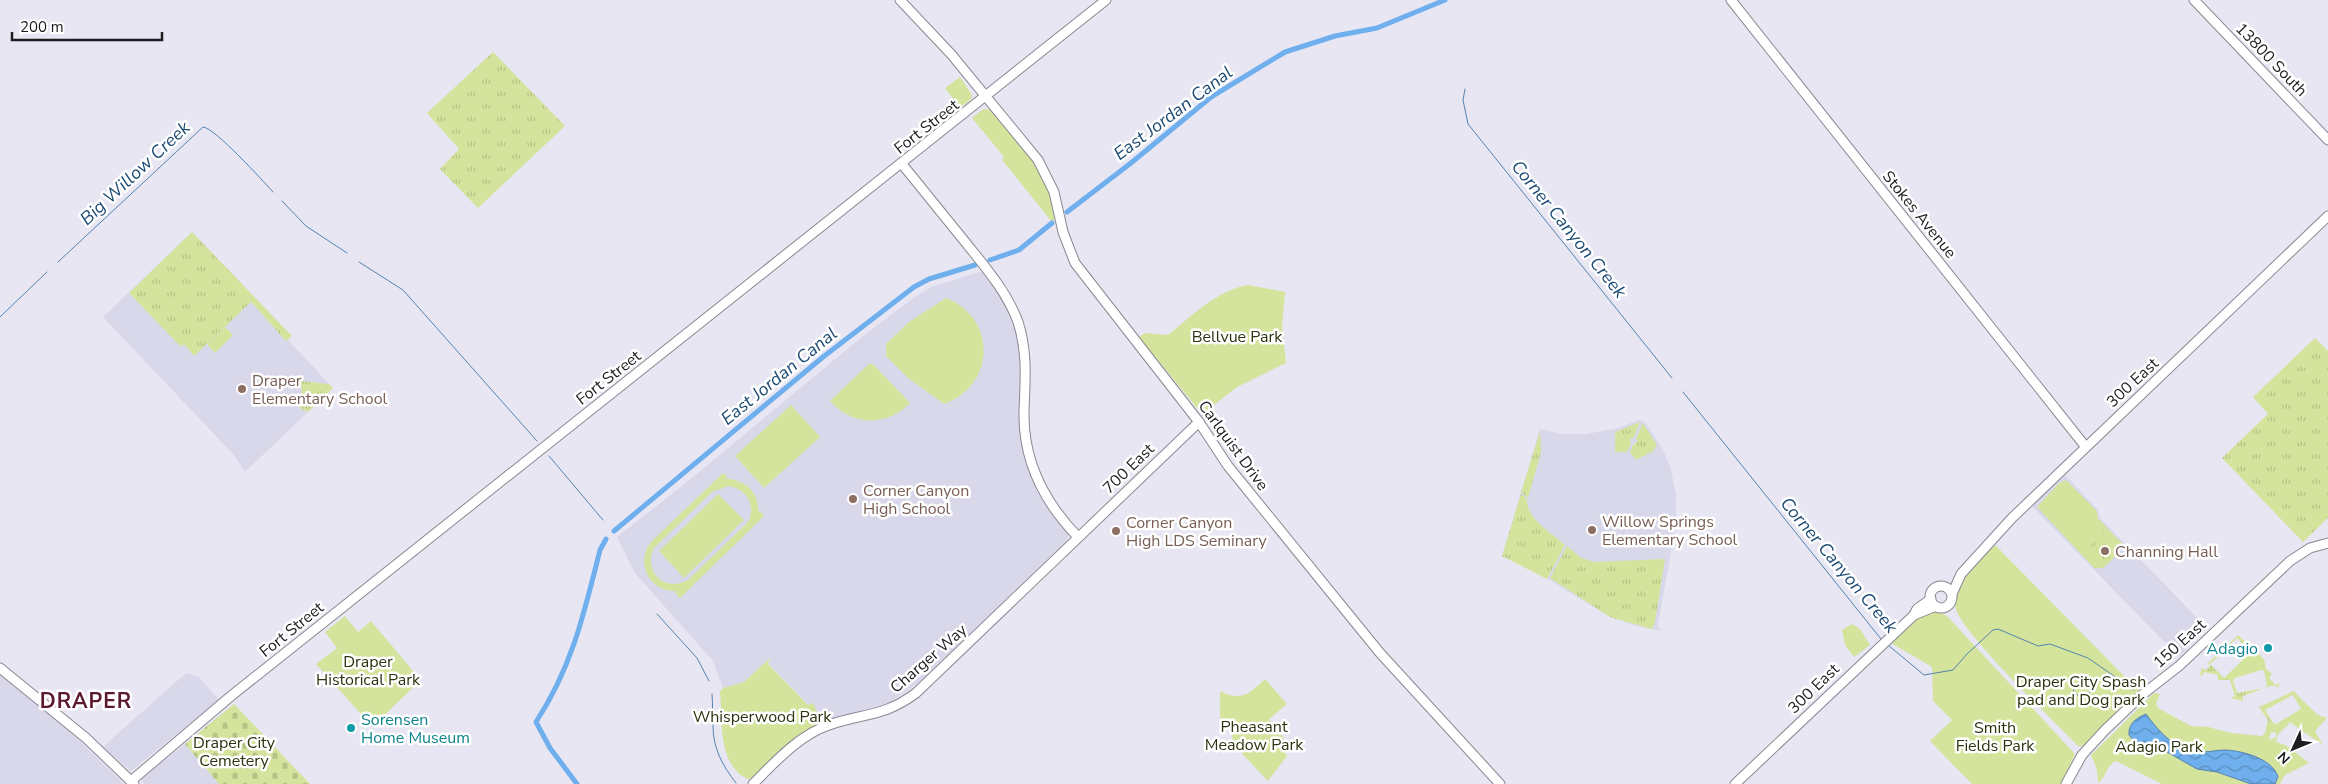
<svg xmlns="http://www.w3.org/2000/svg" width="2328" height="784" font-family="'Nunito Sans',sans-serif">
<defs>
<pattern id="grass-tufts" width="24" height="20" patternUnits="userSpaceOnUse" patternTransform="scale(1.25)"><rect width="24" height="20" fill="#d4e49c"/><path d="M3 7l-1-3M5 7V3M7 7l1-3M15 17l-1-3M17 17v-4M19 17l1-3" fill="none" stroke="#b6c386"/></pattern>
<pattern id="cemetery-stones" width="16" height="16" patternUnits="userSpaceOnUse" patternTransform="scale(1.25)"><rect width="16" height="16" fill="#d4e49c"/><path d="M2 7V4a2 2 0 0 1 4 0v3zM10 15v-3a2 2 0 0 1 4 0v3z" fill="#b6c386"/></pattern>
<pattern id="water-waves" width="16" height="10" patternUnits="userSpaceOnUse" patternTransform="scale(1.25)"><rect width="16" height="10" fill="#6fafed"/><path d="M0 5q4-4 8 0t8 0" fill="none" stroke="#5b8ec0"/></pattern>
</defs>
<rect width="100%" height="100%" fill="#e7e6f2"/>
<g fill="#d9d8ea">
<polygon points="192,232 292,336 288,340 333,388 245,472 233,454 103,317"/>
<polygon points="983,271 1002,299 1017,336 1021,357 1020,430 1025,461 1039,495 1069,534 1067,541 920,682 887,704 821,721 813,703 809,705 768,663 771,660 770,658 744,682 723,688 713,661 635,573 617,537 692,478 863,336 915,297 931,287"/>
<polygon points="1638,420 1645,422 1663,450 1671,469 1676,496 1676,524 1658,625 1661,631 1637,626 1610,617 1543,576 1502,556 1540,429 1562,434 1586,434 1619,428"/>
<polygon points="2062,476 2066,476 2098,510 2100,518 2207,628 2179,657 2032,506"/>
<polygon points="186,673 199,677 219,700 131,771 104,748 106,744"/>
<polygon points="0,674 74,735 124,784 0,784"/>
<polygon points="185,744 219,784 144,784 141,779"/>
</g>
<g fill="url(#grass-tufts)" fill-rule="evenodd">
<polygon points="493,52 565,126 478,208 440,169 459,149 427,113"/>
<polygon points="192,232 292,336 286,341 251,302 194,356 184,344 181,347 129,293"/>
<polygon points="2315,338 2328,351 2328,518 2303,542 2222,458 2268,414 2253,397"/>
<polygon points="301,381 329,384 333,388 308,412 299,408 302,401"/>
<polygon points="1640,422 1634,437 1630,439 1631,443 1627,452 1615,452 1615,432"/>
<polygon points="1643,423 1657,445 1653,451 1636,460 1630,452 1633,445 1637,442 1636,438"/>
<polygon points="1540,432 1541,452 1528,498 1521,492"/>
<polygon points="2066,480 2097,511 2098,518 2108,529 2103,534 2110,541 2100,551 2118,549 2120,552 2103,568 2094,568 2037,507 2059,483"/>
<path d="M1521,494L1527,499C1526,519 1552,533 1565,545L1547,579L1502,556Z"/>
<polygon points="1567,546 1581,558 1594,562 1665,559 1655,622 1652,629 1610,617 1550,578"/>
<path d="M2238,635L2264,660L2266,669L2272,674L2269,678L2276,685L2280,683L2277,690V686H2270L2243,696V701L2230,698L2235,696L2230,680H2218V675L2204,672L2202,676L2200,675L2202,668L2206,670L2210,666L2208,663ZM2237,638L2251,652L2224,678L2210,664ZM2261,670L2264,671L2267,685L2265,688L2237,693L2233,680L2235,678Z"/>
<path d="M2294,691L2303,701L2304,708L2278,735L2276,742L2271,740L2272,738L2275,739L2277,733L2271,732L2269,739L2262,736L2265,733L2268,720L2259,707ZM2293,695L2301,709L2276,724L2273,723L2265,710Z"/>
</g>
<polygon fill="url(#cemetery-stones)" points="234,704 310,784 219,784 185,744"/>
<g fill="#d4e49c" fill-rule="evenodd">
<polygon points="960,77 972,95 971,99 960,108 945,88"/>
<path d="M983,109L990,110C1021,148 1047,169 1055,219L1052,222L1002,160L1004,157L972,118Z"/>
<path d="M1248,285L1285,292L1282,327L1286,363L1237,387L1205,412L1201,413L1139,337L1145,333L1168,335C1193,315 1216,291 1248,285Z"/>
<path d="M946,298C997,318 996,385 944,404L908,378L886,356V344L909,322Z"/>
<polygon points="225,327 233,335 215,353 207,344"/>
<path d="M869,364H873L910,403C887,427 852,426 830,401Z"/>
<polygon points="791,405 820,437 764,488 735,456"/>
<path d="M723,473L727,477L726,479C745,479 760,493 758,512L760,511L764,516L680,598L675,593L676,591C649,592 634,562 652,541ZM728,486C746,488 757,505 748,522L688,580C666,593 642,572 654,548L712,492Z"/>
<polygon points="2063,483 2107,529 2082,553 2038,507"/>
<polygon points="718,494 744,520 684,578 659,551"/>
<polygon points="2108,529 2124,545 2107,559 2099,551 2109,541 2103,534"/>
<path d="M1995,545L2128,680L2135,682L2142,689L2083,746H2078C2056,723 1958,630 1955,606C1952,581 1979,559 1995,545Z"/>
<polygon points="1935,610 1947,616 2075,754 2061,784 1972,784 1930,741 1952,720 1933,701 1932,667 1891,643 1919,617"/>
<polygon points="345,616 358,632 371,621 419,678 419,682 375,724 370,724 316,664 337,648 325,632"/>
<polygon points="1852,624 1860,629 1870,645 1854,657 1845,645 1842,630"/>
<path d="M2259,654L2264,660L2265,669L2235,676L2233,673C2239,664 2248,656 2259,654Z"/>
<path d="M770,658L768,664L808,705L813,703L821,721L790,743L752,778L747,779C717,763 723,721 720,692L723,688L744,682Z"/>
<path d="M1265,679L1287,704L1269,719L1288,744L1284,750L1287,756L1268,781L1233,744L1231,724L1220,723V691C1241,702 1249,694 1265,679Z"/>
<path d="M2154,693L2160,694L2156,704L2158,708L2191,726L2208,727L2231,733L2262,736L2287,746L2309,763L2285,775L2280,784H2162L2116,761C2107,764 2106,778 2098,783L2097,770L2091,755Z"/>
<polygon points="2303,701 2318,715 2327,718 2315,731 2323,745 2291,723 2289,718 2300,711"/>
</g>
<path fill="url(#water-waves)" stroke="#5683b0" d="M2146,714C2157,729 2171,746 2191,751C2202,754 2214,750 2226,750C2243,751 2273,759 2278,777L2275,784H2251L2217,772L2197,769L2160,748L2134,741L2129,735C2128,724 2136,718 2146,714Z"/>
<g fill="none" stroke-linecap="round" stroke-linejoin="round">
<g stroke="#5683b0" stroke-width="1">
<polyline points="1465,89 1463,100 1468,124 1672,378"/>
<polyline points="282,201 306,226 347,253"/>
<path d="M58,262L203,127C215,128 262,180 273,192"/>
<polyline points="359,262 403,290 537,441"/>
<polyline points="0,317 47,272"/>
<polyline points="1683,392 1881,639"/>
<polyline points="549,456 603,520"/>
<polyline points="657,614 697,658 709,681"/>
<polyline points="1888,645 1924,675 1953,670 1967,654 1993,630 1998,629 2038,646 2050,644 2088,658 2134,690"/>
<polyline points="2080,683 2073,691 2081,698"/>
<path d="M712,694C713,705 712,715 713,726C713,748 722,765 736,783"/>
<polyline points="2082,700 2087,695"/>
<polyline points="2082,701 2082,696 2090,693 2090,688 2083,682"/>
</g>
<g stroke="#6fafed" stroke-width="5">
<polyline points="1067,212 1131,163 1211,97 1285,52 1335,36 1377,28 1445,0"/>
<polyline points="990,260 1019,250 1052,223"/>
<polyline points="614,531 823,357 914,287 929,279 975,265"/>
<path d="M577,784L550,748L536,722C572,667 584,614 600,550L606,539"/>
</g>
<g stroke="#898892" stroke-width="11">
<g id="secondary">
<polyline points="900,0 951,54 1038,160 1054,192 1063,232 1075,263 1199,422 1228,466 1380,653 1500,784"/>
<polyline points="1731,0 2085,446"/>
<polyline points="2194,0 2328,140"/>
<path d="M902,164C923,190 945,217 966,243C986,268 1007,292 1018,322C1028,353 1025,381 1024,412C1023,462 1044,502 1078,537"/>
<circle cx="1941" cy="597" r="11"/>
<polyline points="1952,594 1961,574 2012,518 2328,216"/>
<polyline points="1914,615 1936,606"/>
<polyline points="0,668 86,738 134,784"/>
<polyline points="131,781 231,696 1106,0"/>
<path d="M753,784C775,762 799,735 829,725C864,713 884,717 916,693L1199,422"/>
<polyline points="1735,784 1914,615 1917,609 1931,599"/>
<polyline points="2066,784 2082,755 2105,730 2143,694 2179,666 2290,561 2310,548 2328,543"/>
</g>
</g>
<use href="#secondary" stroke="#fff" stroke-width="9"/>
</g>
<g fill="#8d6e63" stroke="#fff" stroke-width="2">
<circle cx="242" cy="389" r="5"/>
<circle cx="853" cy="499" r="5"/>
<circle cx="1592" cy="530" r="5"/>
<circle cx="1116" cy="531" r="5"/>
<circle cx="2105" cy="551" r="5"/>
</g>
<g fill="#0f9aa8" stroke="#fff" stroke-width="2">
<circle cx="2268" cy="648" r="5"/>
<circle cx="351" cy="728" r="5"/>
</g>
<g text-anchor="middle" stroke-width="5" stroke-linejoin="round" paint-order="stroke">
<g font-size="16" fill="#1d1d21" stroke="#fff">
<text transform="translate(2272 59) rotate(46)" y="6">13800 South</text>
<text transform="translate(926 126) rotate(-38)" y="6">Fort Street</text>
<text transform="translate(1920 214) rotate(51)" y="6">Stokes Avenue</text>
<text transform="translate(608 377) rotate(-38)" y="6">Fort Street</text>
<text transform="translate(2132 382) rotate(-43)" y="6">300 East</text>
<text transform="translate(1234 445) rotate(54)" y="6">Carlquist Drive</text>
<text transform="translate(1128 468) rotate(-44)" y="6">700 East</text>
<text transform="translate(291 629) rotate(-39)" y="6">Fort Street</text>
<text transform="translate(2179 643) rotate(-42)" y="6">150 East</text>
<text transform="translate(928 658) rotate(-41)" y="6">Charger Way</text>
<text transform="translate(1813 688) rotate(-44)" y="6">300 East</text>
</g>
<g font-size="16" fill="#2c330e" stroke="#fff">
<text x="1237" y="342">Bellvue Park</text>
<text x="368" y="667">Draper<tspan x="368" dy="18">Historical Park</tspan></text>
<text x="2081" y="687">Draper City Spash<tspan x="2081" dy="18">pad and Dog park</tspan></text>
<text x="762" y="722">Whisperwood Park</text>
<text x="1254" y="732">Pheasant<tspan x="1254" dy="18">Meadow Park</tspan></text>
<text x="1995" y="733">Smith<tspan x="1995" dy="18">Fields Park</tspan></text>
<text x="234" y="748">Draper City<tspan x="234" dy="18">Cemetery</tspan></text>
<text x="2159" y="752">Adagio Park</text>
</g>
<g font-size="16" fill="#785e54" stroke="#fff" text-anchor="start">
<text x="252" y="386">Draper<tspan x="252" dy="18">Elementary School</tspan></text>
<text x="863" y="496">Corner Canyon<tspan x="863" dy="18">High School</tspan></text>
<text x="1602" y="527">Willow Springs<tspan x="1602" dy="18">Elementary School</tspan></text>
<text x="1126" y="528">Corner Canyon<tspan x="1126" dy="18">High LDS Seminary</tspan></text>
<text x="2115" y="557">Channing Hall</text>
</g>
<g font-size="16" fill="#0d838f" stroke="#fff" text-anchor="end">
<text x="2258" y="654">Adagio</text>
<text x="361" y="725" text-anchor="start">Sorensen<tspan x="361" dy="18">Home Museum</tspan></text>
</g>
<g font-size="18" font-style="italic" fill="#1d4b74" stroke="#fff">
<text transform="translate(1173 113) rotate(-37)" y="6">East Jordan Canal</text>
<text transform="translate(135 173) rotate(-43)" y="6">Big Willow Creek</text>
<text transform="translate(1569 229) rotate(51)" y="6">Corner Canyon Creek</text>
<text transform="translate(779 376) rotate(-39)" y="6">East Jordan Canal</text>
<text transform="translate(1839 565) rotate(50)" y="6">Corner Canyon Creek</text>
</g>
<g font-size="21" font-weight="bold" letter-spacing="1" fill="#5c1932" stroke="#fff">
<text x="86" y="708">DRAPER</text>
</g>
</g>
<g transform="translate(2293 749) rotate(226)" stroke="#ffffff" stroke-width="4" paint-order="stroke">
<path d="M0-4L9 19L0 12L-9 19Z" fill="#1d1d21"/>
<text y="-8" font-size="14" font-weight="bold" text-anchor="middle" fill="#1d1d21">N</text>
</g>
<path d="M12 32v8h150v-8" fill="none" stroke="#1d1d21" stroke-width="2.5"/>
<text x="20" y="32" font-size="15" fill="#1d1d21" stroke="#ffffff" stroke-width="4" paint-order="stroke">200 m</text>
</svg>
